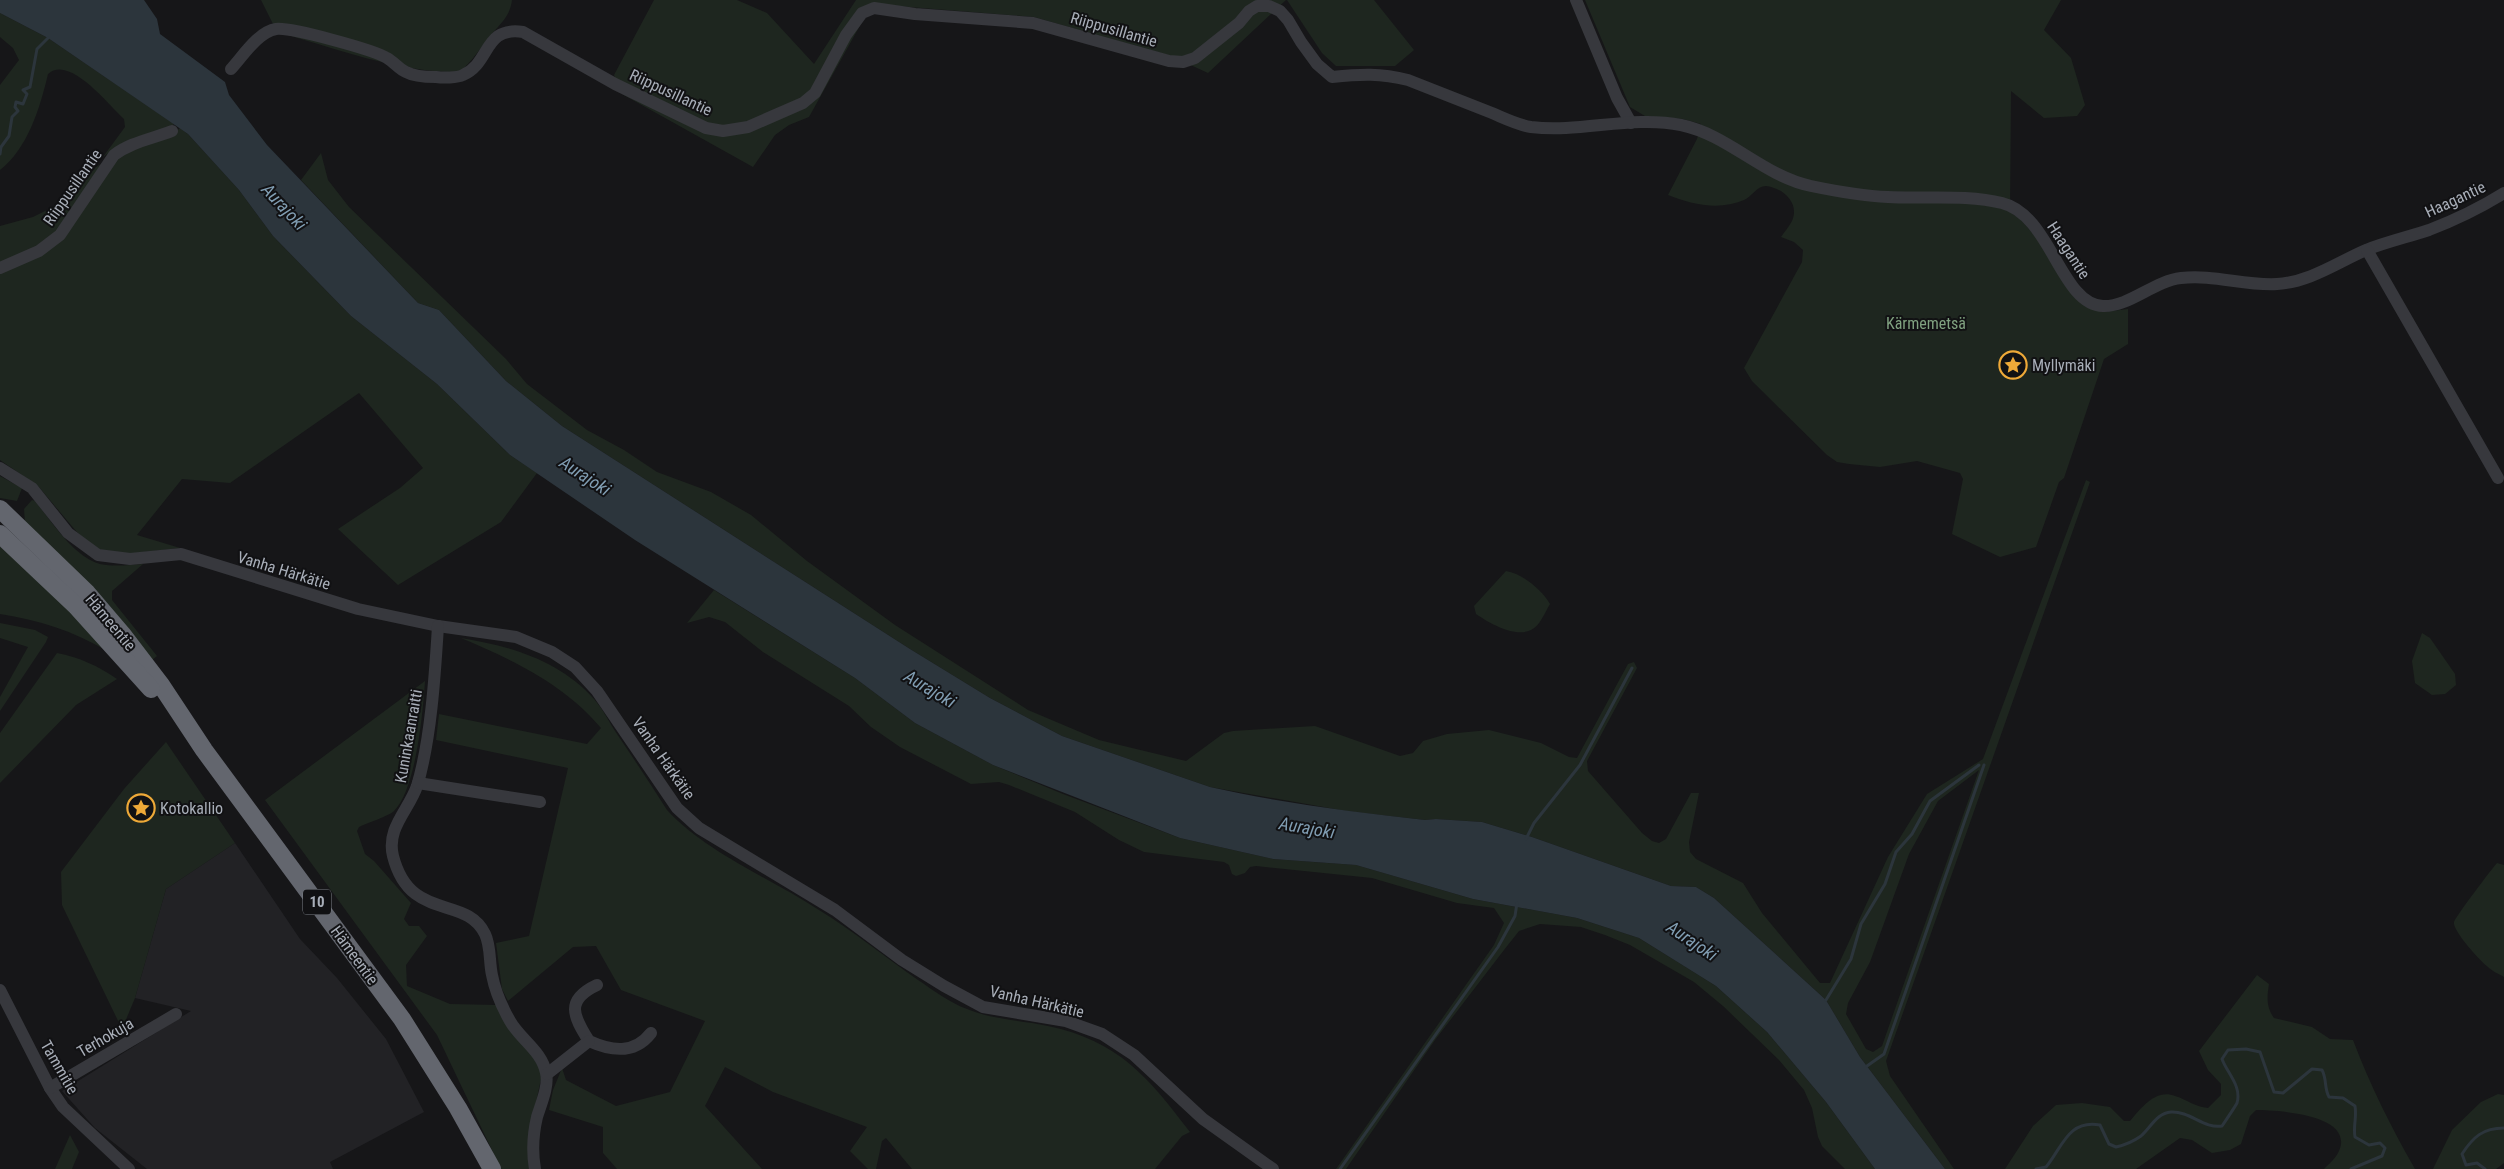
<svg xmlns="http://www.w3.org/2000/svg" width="2504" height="1169" font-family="'Roboto Condensed',sans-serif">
<rect width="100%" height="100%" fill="#161618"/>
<polygon fill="#222225" points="235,843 300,939 337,978 386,1039 424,1112 330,1162 333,1169 147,1169 95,1128 62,1091 191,1011 135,998 166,889"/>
<g fill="#1e261f" fill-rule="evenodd">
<path d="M261,0H512C510,17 500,24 490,36C480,49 472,61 460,72C399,73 335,48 277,32Z"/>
<polygon points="654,0 737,0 767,13 814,64 856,0 1286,0 1208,73 1171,56 1034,17 872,4 809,117 789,125 775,135 753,167 622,94 614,75"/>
<polygon points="1287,0 1374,0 1414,50 1395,66 1336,66 1322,53"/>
<path d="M1585,0H2061L2044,30L2071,58L2085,105L2077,116L2044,118L2011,91L2010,212L2020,219L2036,237L2070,292L2104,312L2128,309V344L2104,359L2064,478L2059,482L2036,547L2000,557L1952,534L1963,479L1960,473L1917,461L1880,467L1849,464L1837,462L1827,455L1752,381L1744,368L1802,262L1803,250L1794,242L1781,237C1784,232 1789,227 1792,221C1800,203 1783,188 1766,186C1756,186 1752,197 1744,200C1719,211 1690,204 1668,195L1697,139L1701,124L1683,119L1645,116L1630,107Z"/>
<path d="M0,13L48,38L174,124L170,128L118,146L103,157L125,127L124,119C109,105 69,54 48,74C40,108 28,148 0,170V85L19,60L13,48L0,37Z"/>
<polygon points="180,128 188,134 239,190 273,236 351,316 437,384 510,455 537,473 501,522 398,585 338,529 400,488 423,468 359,393 230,483 182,479 137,535 180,548 118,555 92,547 76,531 38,486 0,460 0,226 33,217 59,204 77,189 96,167 116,155 172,135"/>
<path d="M321,153L328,180L349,207L506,359L527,384L587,430L624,450L657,472L711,492L751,515L807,561L895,625L1028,710L1099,740L1186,761L1224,733L1233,731L1315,726L1400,756L1413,753L1423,741L1447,734L1489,730L1541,743L1569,757L1577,758L1628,664L1634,662L1637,668L1587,761L1588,771L1642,833L1652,841L1659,843L1666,839L1691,793H1699L1689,842L1690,852L1696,859L1743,883L1762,913L1820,983H1830L1888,857L1927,794L1983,759L2086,480L2090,482L1886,1061L1890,1076L1954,1169H1945L1860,1057L1826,1000L1714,898L1696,887L1671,886L1532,837L1482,822L1436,819L1425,820L1346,811L1210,787L1062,736L990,698L910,649L562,426L506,381L439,310L418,303L301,180ZM1979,770L1882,1046L1873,1052L1866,1049L1846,1014L1848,1003L1870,962L1909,854L1938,801Z"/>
<polygon points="0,476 22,488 17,501 0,498"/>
<path d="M32,500L35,501C52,522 73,556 100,564C114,567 129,565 143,564L112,591V600L157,656L152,660L25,523L24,509Z"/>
<path d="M0,546L75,616L107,651C74,631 38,620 0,614Z"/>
<path d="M1506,571C1523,574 1542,590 1550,604C1545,612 1540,626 1531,630C1515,638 1489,623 1476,614L1474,606Z"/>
<polygon points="714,590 855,678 915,723 993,765 1063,794 1180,838 1273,859 1356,865 1473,899 1577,918 1639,938 1716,986 1767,1032 1826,1102 1875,1169 1845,1169 1822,1146 1818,1137 1812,1108 1804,1090 1779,1060 1723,1006 1694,982 1630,945 1605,935 1581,927 1540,924 1519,931 1504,950 1435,1040 1346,1169 1336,1169 1494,945 1504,923 1494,908 1457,903 1372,878 1256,866 1250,867 1245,873 1236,876 1232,874 1229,865 1224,862 1144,852 1119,840 1075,812 1009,785 999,782 971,784 900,747 871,727 849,706 763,652 725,622 709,617 687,623"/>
<polygon points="0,623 35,630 48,637 46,642 0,711 0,697 28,647 0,638"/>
<polygon points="2422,633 2430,638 2455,674 2456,685 2445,694 2432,695 2415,683 2412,661"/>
<path d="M461,638C510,646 559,660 594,699C603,709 609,722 617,734C634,759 651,785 667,810C707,853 770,878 819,910C853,931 885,957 918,980C933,990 950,1003 967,1009C994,1020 1021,1020 1048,1026C1119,1041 1148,1077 1190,1132L1182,1136L1155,1169H912L886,1138L882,1141L876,1169H868L850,1151L867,1127L773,1092L725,1067L705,1106L762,1169H617L603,1153V1127L549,1110L553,1090L562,1068L566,1080L616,1106L670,1092L705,1021L621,990L596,946L573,947L508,1001L502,989L496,943L529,936L568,768L436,740L439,714L587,744L601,728C564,684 513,660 461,638Z"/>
<path d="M57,653C79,657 98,666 117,679L76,705L0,783V733Z"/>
<path d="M425,681C423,713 416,789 394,811C389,816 367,823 359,827L357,831L365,854L374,861L411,903L404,919L409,926H419L427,936L406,965L407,986L450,1004L497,1005L535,1058L542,1074L530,1131V1169H501L437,1035L265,800Z"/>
<polygon points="166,742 235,843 166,889 135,998 122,1029 62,905 61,872 124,789"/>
<path d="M2497,863L2504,865V977C2499,974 2492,971 2488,967C2480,961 2452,930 2454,922C2456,916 2491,870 2497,863Z"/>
<path d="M2257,975L2269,984C2267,997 2266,1007 2274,1018L2312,1027L2330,1039L2353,1040C2370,1085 2391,1127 2415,1169H2324C2329,1164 2336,1158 2339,1151C2355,1114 2276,1110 2256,1110L2250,1116L2241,1144L2230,1150L2212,1153L2192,1140L2180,1138L2136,1169H2005L2033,1126L2056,1105L2082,1103L2110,1107L2124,1121H2130C2141,1108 2156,1088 2175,1096C2188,1100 2195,1107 2208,1108L2221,1095V1084L2208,1070L2199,1051Z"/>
<polygon points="2498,1094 2504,1095 2504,1163 2496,1169 2433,1169 2452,1130 2481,1102"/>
<polygon points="70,1135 79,1152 72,1169 55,1169"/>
</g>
<path fill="#2c353c" d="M0,0H144L157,19L160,34L225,82L229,95L267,145L418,303L439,310L506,381L562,426L910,649L990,698L1062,736L1210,787C1281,803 1353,812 1425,820L1436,819L1482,822L1532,837L1671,886L1696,887L1714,898L1826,1000L1860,1057L1945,1169H1875L1826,1102L1767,1032L1716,986L1639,938L1577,918L1473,899L1356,865L1273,859L1180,838L993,765L915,723L855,678L635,540L510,455L437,384L351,316L273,236L239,190L188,134L48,38L0,13Z"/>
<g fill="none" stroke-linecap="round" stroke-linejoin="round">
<g stroke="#2c353c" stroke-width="3">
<polyline points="0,154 1,147 9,136 12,117 18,111 15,107 16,102 23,104 27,94 23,90 30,87 37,49 48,38"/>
<polyline points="1526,839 1534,823 1580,765 1632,668"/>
<polyline points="1826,1000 1851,959 1861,924 1885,884 1896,852 1912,834 1930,801 1979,765"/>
<polyline points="1867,1066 1884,1054 1984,765"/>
<polyline points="1340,1169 1498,947 1515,916 1517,903"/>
<path d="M2036,1169L2046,1167C2062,1148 2068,1119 2100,1125L2109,1144L2116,1147C2125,1145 2134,1141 2141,1136C2151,1127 2157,1113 2171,1112C2190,1111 2204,1129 2222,1126C2226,1120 2235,1107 2237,1103C2242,1086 2227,1073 2222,1059L2228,1050L2246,1049L2260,1052L2274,1092L2283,1093L2312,1069L2322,1070C2327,1079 2324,1088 2329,1097L2343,1098L2355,1106C2357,1118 2353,1125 2355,1137L2369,1145L2380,1143L2385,1148L2382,1156L2351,1169"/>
<path d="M2485,1169L2477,1163L2466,1165L2462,1154C2473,1137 2483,1128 2504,1128"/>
</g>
<g stroke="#37383d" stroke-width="12">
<polyline points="1576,0 1617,98 1631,123"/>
<path d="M231,69C243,56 258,32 276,29C291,27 374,50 387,58C394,62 399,69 406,72C413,76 428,77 436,77C443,78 457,78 463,75C491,63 483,26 523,32L615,84L706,128L723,131L748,127L803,103L815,93L846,35L862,13L874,8L915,14L1033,23L1169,61L1183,62L1195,58L1239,23L1249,11L1257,6H1269L1280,11L1288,20L1301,42L1317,64L1332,77C1361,74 1380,73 1408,80C1436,91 1464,102 1492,113C1504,118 1518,125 1531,127C1581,133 1632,115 1681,125C1729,135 1763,176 1811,186C1835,191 1863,196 1888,197C1924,199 1968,194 2002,203C2051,215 2061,305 2103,306C2129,307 2154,281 2181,278C2213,274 2245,286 2277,284C2310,282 2336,263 2366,250C2386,242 2408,237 2429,230C2455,220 2480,208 2504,193"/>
<polyline points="2367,250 2498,478"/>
<path d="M0,268L39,251L60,235L114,155C131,142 152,139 172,131"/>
<polyline points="0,468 32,488 68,533 98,555 130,559 181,554 358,609 438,626 516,637 552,652 575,667 597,691 677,808 699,828 835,910 902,960 944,986 983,1007 1066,1021 1102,1034 1134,1055 1203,1119 1273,1169"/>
<path d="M438,626C435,674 431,740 417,786C409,810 386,828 393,856C410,923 466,894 485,934C491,946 489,962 492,975C495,991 502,1007 510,1021C520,1039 542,1051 546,1073C549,1086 541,1104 537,1117C533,1134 532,1152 535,1169"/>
<polyline points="418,783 540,802"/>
<path d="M597,985C565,1000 573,1016 589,1041C611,1051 634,1055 651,1033"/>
<polyline points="0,990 50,1088 63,1107 129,1169"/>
<polyline points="547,1074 589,1041"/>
<polyline points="50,1088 176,1014"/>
</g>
<g stroke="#63666e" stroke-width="18">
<polyline points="0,509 87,593 122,634 161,685 204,750 402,1019 458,1108 492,1169"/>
<polyline points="0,534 76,606 151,689"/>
</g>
</g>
<defs>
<g id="sight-ring" transform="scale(1.4375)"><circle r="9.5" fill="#111113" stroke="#eea938" stroke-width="1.5"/><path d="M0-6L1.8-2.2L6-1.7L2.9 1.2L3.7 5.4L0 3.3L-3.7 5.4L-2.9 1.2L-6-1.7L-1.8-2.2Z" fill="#eea938"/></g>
</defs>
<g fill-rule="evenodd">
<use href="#sight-ring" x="2013" y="365"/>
<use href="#sight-ring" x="141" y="808"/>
</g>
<g text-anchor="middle" stroke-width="4" stroke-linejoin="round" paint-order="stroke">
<rect fill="#111113" stroke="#7b7f86" stroke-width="1" x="303" y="889.5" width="28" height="25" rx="4"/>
<g font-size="15" font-weight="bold" fill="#a8aeb8">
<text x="317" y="907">10</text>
</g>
<g font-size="16" fill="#a8aeb8" stroke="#111113">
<text transform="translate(1114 29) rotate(16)" y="6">Riippusillantie</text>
<text transform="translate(671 92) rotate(25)" y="6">Riippusillantie</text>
<text transform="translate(72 187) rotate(-55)" y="6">Riippusillantie</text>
<text transform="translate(2455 199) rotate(-25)" y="6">Haagantie</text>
<text transform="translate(2069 250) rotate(57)" y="6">Haagantie</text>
<text transform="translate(284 570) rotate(17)" y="6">Vanha Härkätie</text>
<text transform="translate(111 622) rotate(50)" y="6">Hämeentie</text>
<text transform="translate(408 736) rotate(-80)" y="6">Kuninkaanraitti</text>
<text transform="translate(664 758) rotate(55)" y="6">Vanha Härkätie</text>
<text transform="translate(355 955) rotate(54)" y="6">Hämeentie</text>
<text transform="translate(1037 1001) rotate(13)" y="6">Vanha Härkätie</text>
<text transform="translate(105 1037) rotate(-30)" y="6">Terhokuja</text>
<text transform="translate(60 1067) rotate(60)" y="6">Tammitie</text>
</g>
<g font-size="16" fill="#80a280" stroke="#111113">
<text x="1926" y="329">Kärmemetsä</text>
</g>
<g font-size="16" fill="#a8aeb8" stroke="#111113" text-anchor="start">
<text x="2032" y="371">Myllymäki</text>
<text x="160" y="814">Kotokallio</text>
</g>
<g font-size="18" font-style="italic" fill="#809db2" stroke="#111113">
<text transform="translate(284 207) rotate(47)" y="6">Aurajoki</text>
<text transform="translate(585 476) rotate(33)" y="6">Aurajoki</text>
<text transform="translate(930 689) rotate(31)" y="6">Aurajoki</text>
<text transform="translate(1307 828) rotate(10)" y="6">Aurajoki</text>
<text transform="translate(1692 941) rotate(34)" y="6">Aurajoki</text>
</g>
</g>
</svg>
